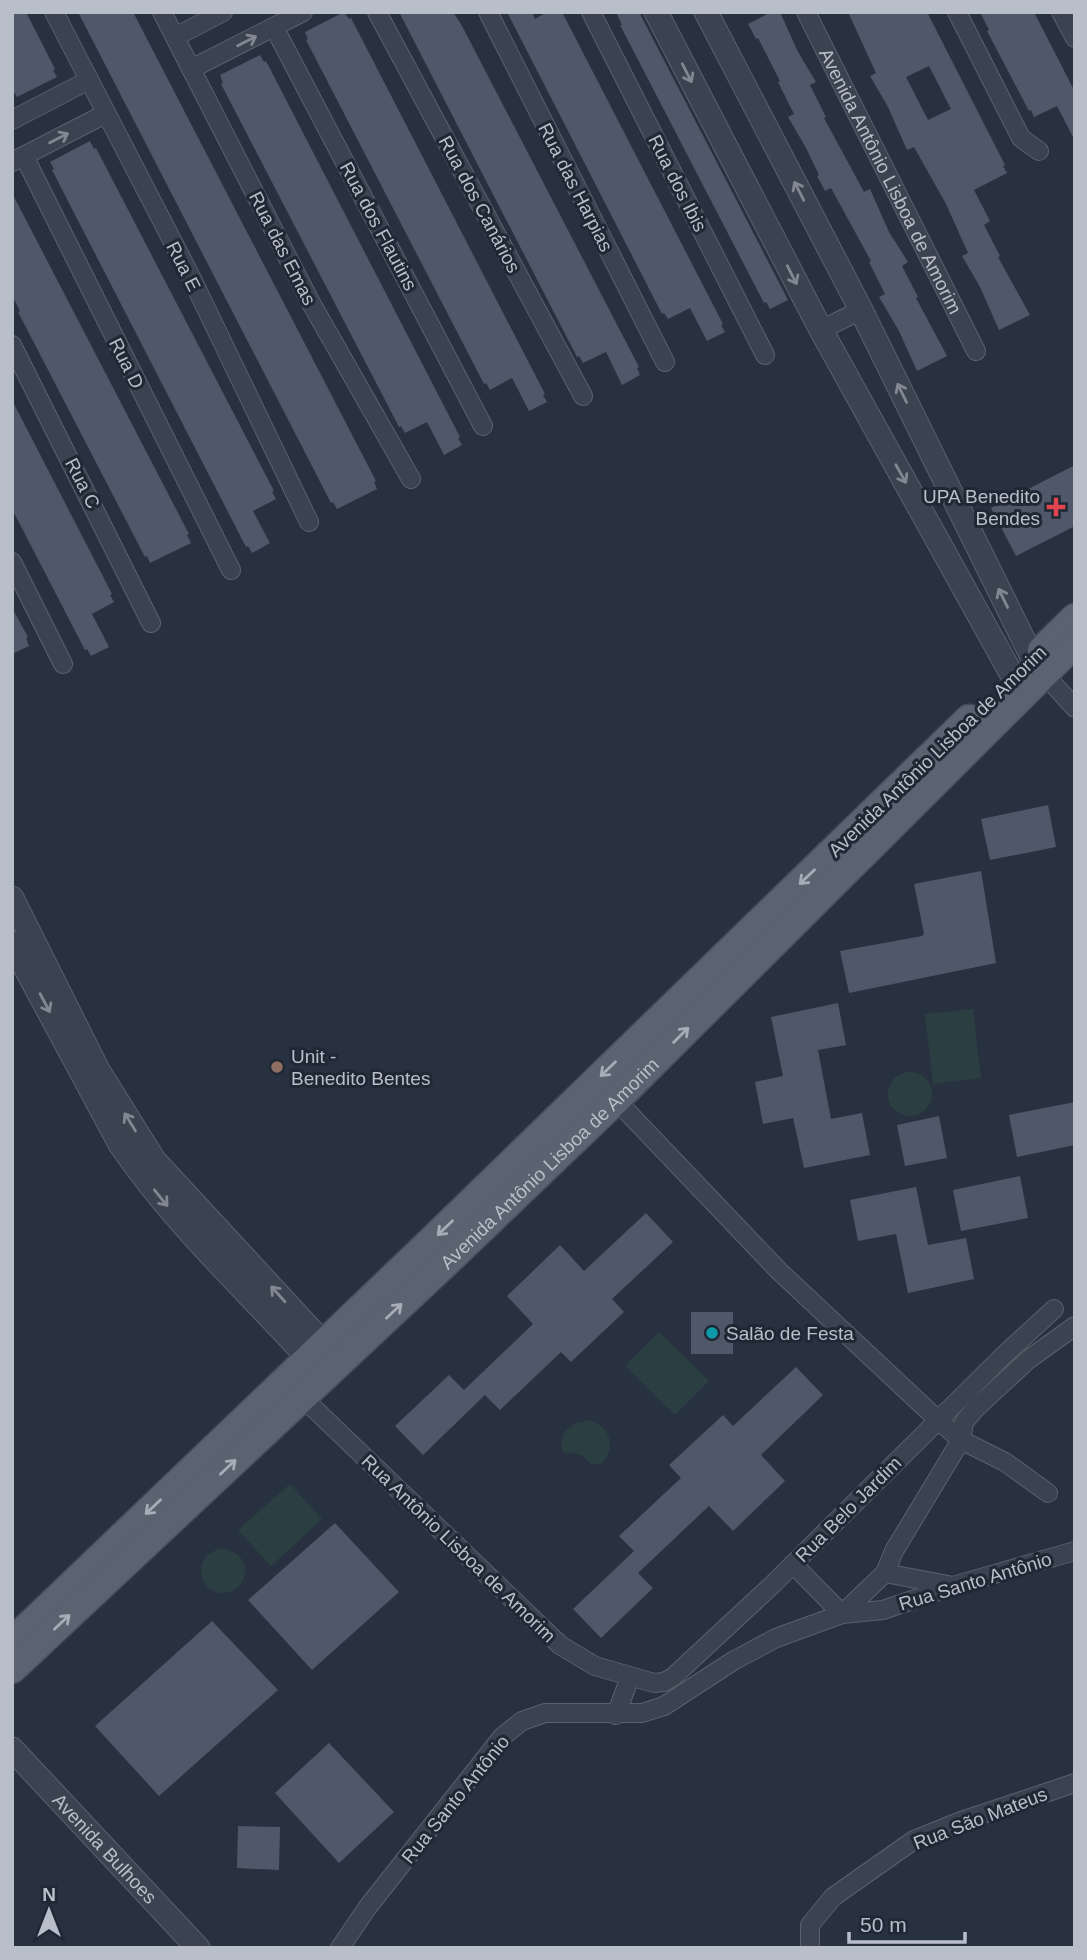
<svg xmlns="http://www.w3.org/2000/svg" width="1087" height="1960" font-family="Arial,sans-serif">
<rect width="100%" height="100%" fill="#283140"/>
<g fill="#2b3f42">
<polygon points="973,1009 981,1078 933,1084 925,1014"/>
<circle cx="910" cy="1094" r="22"/>
<polygon points="659,1332 709,1381 675,1415 625,1366"/>
<path d="M590,1420C611,1428 617,1448 601,1464H591L582,1455L563,1452L561,1443L564,1432L575,1423Z"/>
<polygon points="290,1484 322,1519 271,1566 238,1530"/>
<circle cx="223" cy="1571" r="22"/>
</g>
<g fill="#4f5868" fill-rule="evenodd">
<polygon points="12,12 26,12 55,69 53,70 57,77 17,97 12,89"/>
<polygon points="78,12 133,12 376,481 374,482 377,489 337,509 333,502 331,503"/>
<polygon points="344,12 349,19 351,18 545,394 543,395 547,402 529,411 512,378 490,390 486,383 484,384 306,40 308,39 305,32"/>
<polygon points="399,12 453,12 461,24 639,367 637,368 640,375 622,385 606,352 583,363 579,356 577,357"/>
<polygon points="507,12 532,12 535,19 547,12 562,12 723,324 721,325 725,332 707,341 690,308 668,319 664,313 662,314"/>
<polygon points="616,12 639,12 788,300 770,309 766,302 764,303 620,25 622,25"/>
<polygon points="771,12 780,12 798,52 816,82 810,85 826,117 824,118 864,192 870,189 889,232 908,262 902,266 918,297 916,298 947,356 917,371 899,331 879,297 885,294 869,262 871,261 831,188 825,191 817,176 819,175 806,148 788,117 794,114 778,82 780,81 758,38 756,39 748,24"/>
<path d="M848,12H927L1005,165L1003,166L1007,173L974,190L990,221L984,225L1000,256L998,257L1030,315L999,330L980,287L962,256L968,253L946,204L914,147L907,150L888,107L870,76L876,73ZM929,66L951,109L928,120L906,77Z"/>
<polygon points="980,12 1034,12 1075,92 1075,141 1057,106 1034,117 1031,110 1029,111 987,31 989,30"/>
<polygon points="260,55 264,62 266,61 460,437 458,438 462,445 444,455 427,422 405,433 401,426 399,427 221,84 223,83 220,75"/>
<polygon points="90,141 94,149 96,148 274,491 272,492 276,499 253,511 270,543 252,553 248,546 246,547 52,170 54,169 50,162"/>
<polygon points="12,193 189,534 187,535 191,543 150,563 147,556 145,557 18,312 20,311 12,296"/>
<polygon points="12,400 112,594 110,595 114,602 92,614 109,647 91,656 87,649 85,650 12,509"/>
<polygon points="1075,465 1075,526 1016,556 991,508"/>
<polygon points="12,608 28,637 26,638 29,646 12,654"/>
<polygon points="1048,805 1056,847 990,860 981,819"/>
<polygon points="981,871 996,963 849,993 840,951 922,936 924,934 914,884"/>
<polygon points="838,1003 846,1045 818,1050 831,1119 862,1113 870,1155 804,1168 793,1118 763,1124 755,1082 783,1076 771,1017"/>
<polygon points="1075,1102 1075,1145 1017,1157 1009,1115"/>
<polygon points="939,1116 947,1158 905,1166 897,1125"/>
<polygon points="1020,1176 1028,1218 961,1231 953,1190"/>
<polygon points="916,1187 928,1245 966,1238 974,1279 908,1293 896,1234 858,1241 850,1200"/>
<polygon points="646,1213 673,1242 612,1299 624,1312 571,1362 561,1352 500,1410 485,1395 423,1455 395,1426 449,1375 464,1390 533,1324 507,1296 560,1245 584,1271"/>
<rect x="691" y="1312" width="42" height="42"/>
<polygon points="796,1367 823,1395 761,1455 785,1481 733,1531 709,1506 638,1573 653,1588 601,1638 573,1609 634,1551 619,1536 681,1478 669,1465 723,1415 733,1426"/>
<polygon points="335,1523 399,1592 312,1670 248,1600"/>
<polygon points="212,1621 278,1690 159,1796 95,1726"/>
<polygon points="329,1743 394,1812 339,1863 275,1793"/>
<polygon points="238,1826 280,1827 279,1870 237,1868"/>
</g>
<g fill="none" stroke-linecap="round" stroke-linejoin="round">
<g stroke="#5a616d" stroke-width="20">
<g id="minor">
<polyline points="54,12 190,275 309,522"/>
<polyline points="162,12 311,303 411,479"/>
<polyline points="377,12 583,396"/>
<polyline points="488,12 665,362"/>
<polyline points="591,12 765,355"/>
<path id="s1" d="M806,12L976,351"/>
<polyline points="957,12 1021,138 1039,151"/>
<polyline points="1061,12 1075,38"/>
<polyline points="274,27 483,426"/>
<polyline points="175,37 223,12"/>
<polyline points="191,69 303,12"/>
<polyline points="12,120 89,80"/>
<polyline points="24,156 231,570"/>
<polyline points="12,162 105,114"/>
<polyline points="821,330 861,310"/>
<polyline points="12,345 151,623"/>
<polyline points="12,562 63,664"/>
<polyline points="1043,673 1075,708"/>
<polyline points="616,1100 779,1271 938,1420 961,1440 1005,1462 1048,1493"/>
<polyline points="302,1397 560,1645 595,1666 654,1683 664,1682 673,1677 771,1586 1003,1356 1054,1309"/>
<polyline points="793,1564 842,1614 885,1573 894,1551 961,1440 964,1422 976,1408 1029,1359 1075,1326"/>
<polyline points="885,1573 953,1586"/>
<polyline points="616,1715 630,1677"/>
<polyline points="340,1948 367,1908 502,1737 522,1721 545,1713 642,1713 664,1706 733,1661 776,1638 842,1614 883,1610 953,1586 1075,1551"/>
<polyline points="810,1948 810,1925 833,1897 914,1840 961,1821 1075,1783"/>
</g>
</g>
<g stroke="#5a616d" stroke-width="25">
<g id="tertiary">
<polyline points="656,12 821,330 1022,693"/>
<polyline points="706,12 861,310 1033,659 1043,673"/>
<polyline points="12,898 98,1070 154,1160 335,1356"/>
<path d="M12,943L120,1144C177,1228 253,1296 320,1371"/>
<path id="s2" d="M12,1749L198,1948"/>
</g>
</g>
<g stroke="#464c59" stroke-width="31">
<g id="primary">
<polyline points="1042,650 1075,618"/>
<polyline points="12,1642 425,1247 969,719"/>
<path id="s3" d="M12,1669L452,1257L616,1100L1075,643"/>
</g>
</g>
<use href="#minor" stroke="#3c4350" stroke-width="18"/>
<use href="#tertiary" stroke="#3c4350" stroke-width="23"/>
<use href="#primary" stroke="#5b6270" stroke-width="28"/>
</g>
<defs><path id="oneway-shaft" d="M-6 0H5M1.5-3L5.5 0L1.5 3" fill="none" stroke-width="1.6" stroke-linecap="round" stroke-linejoin="round" transform="scale(1.75)"/></defs>
<g stroke="#818793">
<use href="#oneway-shaft" transform="translate(247 41) rotate(-27)"/>
<use href="#oneway-shaft" transform="translate(687 73) rotate(63)"/>
<use href="#oneway-shaft" transform="translate(59 138) rotate(-27)"/>
<use href="#oneway-shaft" transform="translate(799 191) rotate(-117)"/>
<use href="#oneway-shaft" transform="translate(792 275) rotate(63)"/>
<use href="#oneway-shaft" transform="translate(902 393) rotate(-116)"/>
<use href="#oneway-shaft" transform="translate(901 474) rotate(61)"/>
<use href="#oneway-shaft" transform="translate(1003 598) rotate(-116)"/>
<use href="#oneway-shaft" transform="translate(45 1003) rotate(62)"/>
<use href="#oneway-shaft" transform="translate(130 1122) rotate(-122)"/>
<use href="#oneway-shaft" transform="translate(161 1198) rotate(51)"/>
<use href="#oneway-shaft" transform="translate(278 1294) rotate(-132)"/>
</g>
<g stroke="#a6acb8">
<use href="#oneway-shaft" transform="translate(807 877) rotate(136)"/>
<use href="#oneway-shaft" transform="translate(681 1035) rotate(-45)"/>
<use href="#oneway-shaft" transform="translate(608 1069) rotate(136)"/>
<use href="#oneway-shaft" transform="translate(445 1228) rotate(136)"/>
<use href="#oneway-shaft" transform="translate(394 1311) rotate(-43)"/>
<use href="#oneway-shaft" transform="translate(228 1467) rotate(-43)"/>
<use href="#oneway-shaft" transform="translate(153 1507) rotate(136)"/>
<use href="#oneway-shaft" transform="translate(62 1622) rotate(-43)"/>
</g>
<path fill="#e0444e" stroke="#212835" stroke-width="2.5" d="M1052.5 496.5h7v7h7v7h-7v7h-7v-7h-7v-7h7z"/>
<circle fill="#8d6e63" stroke="#212835" stroke-width="2.5" cx="277" cy="1067" r="7"/>
<circle fill="#0f9aa8" stroke="#212835" stroke-width="2.5" cx="712" cy="1333" r="7"/>
<g text-anchor="middle" stroke-width="6" stroke-linejoin="round" paint-order="stroke">
<g font-size="19" fill="#b9bfca" stroke="#212835">
<text dy="7" stroke="none"><textPath href="#s1" startOffset="189">Avenida Antônio Lisboa de Amorim</textPath></text>
<text transform="translate(678 183) rotate(63)" y="7">Rua dos Ibis</text>
<text transform="translate(576 187) rotate(63)" y="7">Rua das Harpias</text>
<text transform="translate(480 204) rotate(62)" y="7">Rua dos Canários</text>
<text transform="translate(379 226) rotate(62)" y="7">Rua dos Flautins</text>
<text transform="translate(283 248) rotate(63)" y="7">Rua das Emas</text>
<text transform="translate(184 266) rotate(63)" y="7">Rua E</text>
<text transform="translate(127 363) rotate(63)" y="7">Rua D</text>
<text transform="translate(83 483) rotate(63)" y="7">Rua C</text>
<text transform="translate(937 751) rotate(-44)" y="7">Avenida Antônio Lisboa de Amorim</text>
<text dy="7" stroke="none"><textPath href="#s3" startOffset="738">Avenida Antônio Lisboa de Amorim</textPath></text>
<text transform="translate(848 1509) rotate(-45)" y="7">Rua Belo Jardim</text>
<text transform="translate(459 1548) rotate(44)" y="7">Rua Antônio Lisboa de Amorim</text>
<text transform="translate(975 1581) rotate(-17)" y="7">Rua Santo Antônio</text>
<text transform="translate(455 1799) rotate(-51)" y="7">Rua Santo Antônio</text>
<text transform="translate(980 1818) rotate(-21)" y="7">Rua São Mateus</text>
<text dy="7" stroke="none"><textPath href="#s2" startOffset="136">Avenida Bulhoes</textPath></text>
</g>
<g font-size="19" fill="#b9bfca" stroke="#212835" text-anchor="start">
<text x="1040" y="503" text-anchor="end">UPA Benedito<tspan x="1040" dy="22">Bendes</tspan></text>
<text x="291" y="1063">Unit -<tspan x="291" dy="22">Benedito Bentes</tspan></text>
<text x="726" y="1340">Salão de Festa</text>
</g>
</g>
<rect width="1087" height="1960" fill="none" stroke="#b9bfca" stroke-width="28"/>
<g transform="translate(49 1911)" stroke="#212835" stroke-width="5" paint-order="stroke">
<path d="M0-5L12 26L0 18L-12 26Z" fill="#b9bfca"/>
<text y="-10" font-size="19" font-weight="bold" text-anchor="middle" fill="#b9bfca">N</text>
</g>
<path d="M849 1932v10h116v-10" fill="none" stroke="#b9bfca" stroke-width="3.5"/>
<text x="860" y="1932" font-size="21" fill="#b9bfca" stroke="#212835" stroke-width="5" paint-order="stroke">50 m</text>
</svg>
